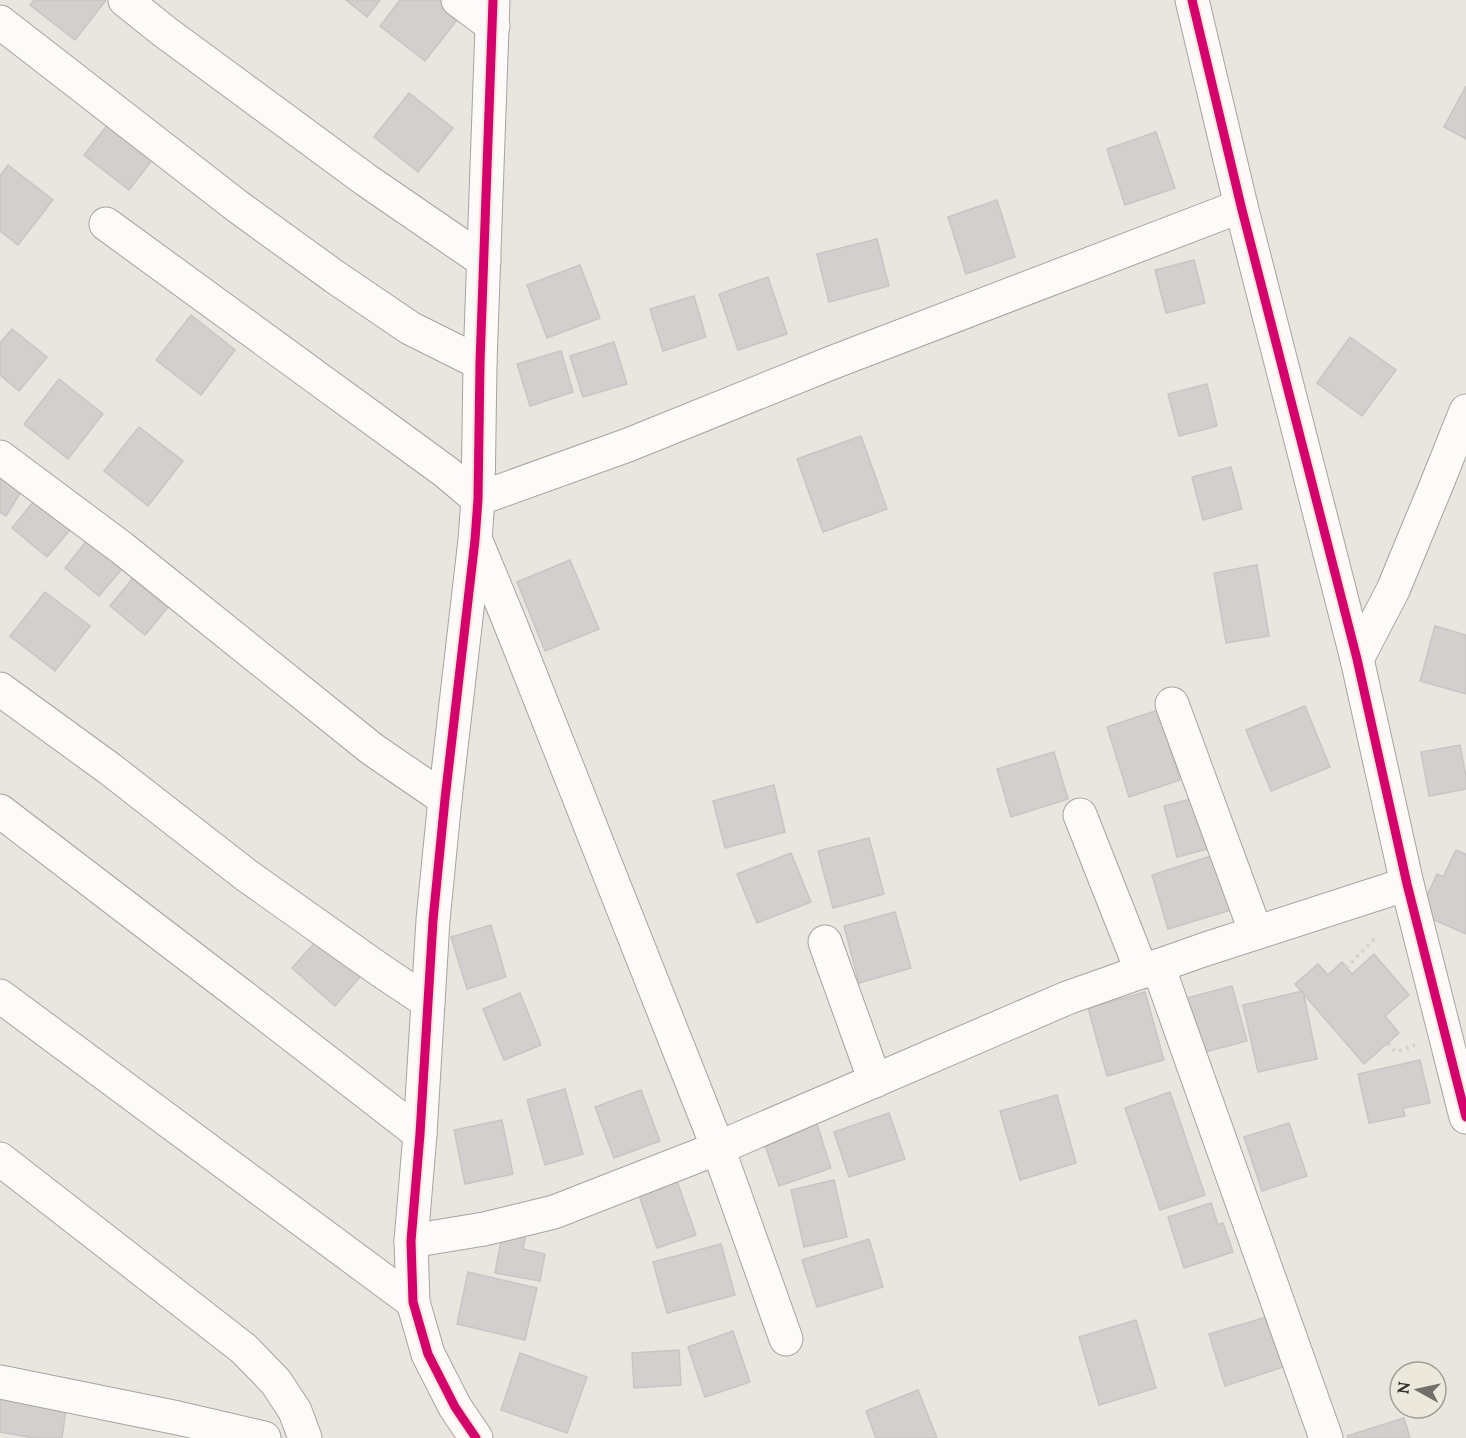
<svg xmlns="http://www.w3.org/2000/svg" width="1466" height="1438" font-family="Lora,serif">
<rect width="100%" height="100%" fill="#e8e6df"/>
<g fill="#d2cfce" stroke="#c8c5c4" stroke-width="1.5">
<polygon points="34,0 106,0 75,40 30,5"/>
<polygon points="346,0 380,0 367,17"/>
<polygon points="400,0 441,0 461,15 425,61 380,26"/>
<polygon points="1466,86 1466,139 1444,127"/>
<polygon points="409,93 453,128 418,172 374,137"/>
<polygon points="119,110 164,145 129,190 84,155"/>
<polygon points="1156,132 1175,188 1125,205 1107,149"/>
<polygon points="8,165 53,200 18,245 0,231 0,176"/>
<polygon points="997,200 1015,257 966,274 948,217"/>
<polygon points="877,239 889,286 829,302 817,254"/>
<polygon points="1194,260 1205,303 1166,313 1155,270"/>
<polygon points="580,265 600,318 547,338 527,285"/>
<polygon points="768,277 787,334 738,350 719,294"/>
<polygon points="694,296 706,337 663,351 650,309"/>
<polygon points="191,315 235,350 201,395 156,360"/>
<polygon points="12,329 47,357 19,391 0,375 0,343"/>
<polygon points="1350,337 1396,370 1362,416 1317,383"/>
<polygon points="614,342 627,384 583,397 570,356"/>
<polygon points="561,351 573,392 530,406 517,364"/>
<polygon points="59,379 103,414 68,459 24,424"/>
<polygon points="1207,384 1217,426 1179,436 1168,394"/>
<polygon points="139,427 183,461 148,506 104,471"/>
<polygon points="861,436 887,509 823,532 797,459"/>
<polygon points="0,457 31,476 6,516 0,512"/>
<polygon points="1231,467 1242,509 1203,520 1192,477"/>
<polygon points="39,495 75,524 47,557 12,528"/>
<polygon points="92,534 127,563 99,596 65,568"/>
<polygon points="570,560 599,629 545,651 517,582"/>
<polygon points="1257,565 1269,636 1226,643 1214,573"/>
<polygon points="137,573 173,601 145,635 110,606"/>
<polygon points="45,592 90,626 55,671 10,636"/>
<polygon points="1435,626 1466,635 1466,694 1420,681"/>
<polygon points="1305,706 1330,767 1271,791 1246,730"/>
<polygon points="1158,710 1180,780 1129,797 1107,727"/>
<polygon points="1460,745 1466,777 1466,789 1429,796 1421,752"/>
<polygon points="1054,752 1068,799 1011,817 997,769"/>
<polygon points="774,785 785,832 725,848 713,801"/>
<polygon points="1203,796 1215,847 1177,857 1164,806"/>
<polygon points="869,838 884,894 833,908 818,851"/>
<polygon points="1456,850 1466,854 1466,934 1419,913 1437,874 1443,877"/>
<polygon points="791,853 811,902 757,923 737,874"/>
<polygon points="1214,855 1231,910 1168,929 1152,875"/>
<polygon points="895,912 911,968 859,983 844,926"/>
<polygon points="491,925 506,977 467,989 451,937"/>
<polygon points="330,926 372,963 335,1006 292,968"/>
<polygon points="1374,954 1409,995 1385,1016 1399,1033 1364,1064 1295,984 1318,964 1328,975 1342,962 1352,974"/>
<polygon points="1232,986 1247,1041 1197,1054 1183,999"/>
<polygon points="1303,991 1317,1059 1258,1072 1243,1005"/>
<polygon points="1145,992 1164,1060 1107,1076 1088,1008"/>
<polygon points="520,993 541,1045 504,1060 483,1009"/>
<polygon points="1420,1060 1430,1103 1403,1108 1405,1116 1369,1123 1358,1074"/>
<polygon points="565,1089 583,1154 545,1165 527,1100"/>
<polygon points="641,1090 660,1141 614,1158 595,1107"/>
<polygon points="1170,1092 1205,1195 1160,1210 1125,1108"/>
<polygon points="1057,1095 1076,1163 1020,1180 1000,1111"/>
<polygon points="889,1113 905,1159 849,1177 834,1132"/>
<polygon points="502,1120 513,1174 465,1184 454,1130"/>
<polygon points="816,1121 831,1168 779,1186 763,1139"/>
<polygon points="1289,1123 1307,1176 1262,1191 1244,1137"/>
<polygon points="676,1178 696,1235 657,1248 638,1192"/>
<polygon points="834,1180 847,1237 804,1247 791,1190"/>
<polygon points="1211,1203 1218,1225 1223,1223 1233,1252 1184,1268 1168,1217"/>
<polygon points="503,1229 526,1233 523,1249 545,1254 540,1281 495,1273"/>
<polygon points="869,1239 883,1287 817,1307 802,1260"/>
<polygon points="721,1244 735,1295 667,1313 653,1262"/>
<polygon points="468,1272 537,1288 525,1340 457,1324"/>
<polygon points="1270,1316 1286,1366 1225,1386 1209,1334"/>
<polygon points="1136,1320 1156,1388 1099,1405 1079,1337"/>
<polygon points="733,1331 750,1382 705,1397 688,1347"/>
<polygon points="679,1350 681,1385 634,1388 632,1353"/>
<polygon points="520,1353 587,1377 567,1433 501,1410"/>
<polygon points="918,1390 937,1438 876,1438 866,1411"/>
<polygon points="0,1398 66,1409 62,1438 34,1438 0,1432"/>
<polygon points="1404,1418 1410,1438 1348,1438 1347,1436"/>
</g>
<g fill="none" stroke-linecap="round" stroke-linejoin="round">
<g stroke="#a5a49f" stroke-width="35">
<g id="minor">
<polyline points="125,0 165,32 366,180 484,261"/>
<polyline points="458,0 493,26"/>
<polyline points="1192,0 1241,206 1357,659 1407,884 1466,1117"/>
<polyline points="0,22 237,206 335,277 410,328 480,363"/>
<polyline points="106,224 446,472 478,499 628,445 831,363 1241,206"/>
<polyline points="0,457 122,548 372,749 445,799"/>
<polyline points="476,541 508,618 718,1148 786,1339"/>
<polyline points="1357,659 1393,590 1436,486 1466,411"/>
<polyline points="0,689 110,769 246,875 380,970 428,1002"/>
<polyline points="1172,704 1256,933"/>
<polyline points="0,811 238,993 420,1134"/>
<polyline points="1080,815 1142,972"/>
<polyline points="825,942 875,1081"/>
<polyline points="1158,966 1326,1438"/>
<polyline points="0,996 413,1302"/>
<polyline points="0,1159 244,1349 276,1382 295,1411 305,1438"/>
<polyline points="411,1241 484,1229 554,1212 718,1148 1067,998 1203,950 1407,884"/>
<polyline points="0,1382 178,1418 264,1438"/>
<polyline points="476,1438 455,1407 428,1354 413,1302 411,1241 420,1134 433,920 445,799 475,540 478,499 480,363 493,0"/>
</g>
</g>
<g stroke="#d4d3d1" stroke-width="4" stroke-dasharray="3 4.5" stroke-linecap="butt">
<polyline points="1346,968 1376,937"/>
<polyline points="1388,1043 1396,1052 1415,1045"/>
</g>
<use href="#minor" stroke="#fcfbfa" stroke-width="33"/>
<g stroke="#ece8db" stroke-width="13">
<g id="cycleway">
<polyline points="1192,0 1241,206 1357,659 1407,884 1466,1117"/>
<polyline points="476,1438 455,1407 428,1354 413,1302 411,1241 420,1134 433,920 445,799 475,540 478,499 480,363 493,0"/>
</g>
</g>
<use href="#cycleway" stroke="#d6006c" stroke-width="9"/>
</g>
<g transform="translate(1418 1390) rotate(278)"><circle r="28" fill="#ece8db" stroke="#a19e94" stroke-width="1.5"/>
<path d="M0-4.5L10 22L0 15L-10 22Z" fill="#706f69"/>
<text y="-9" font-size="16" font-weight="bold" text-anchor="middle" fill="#302f2a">N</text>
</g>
</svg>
